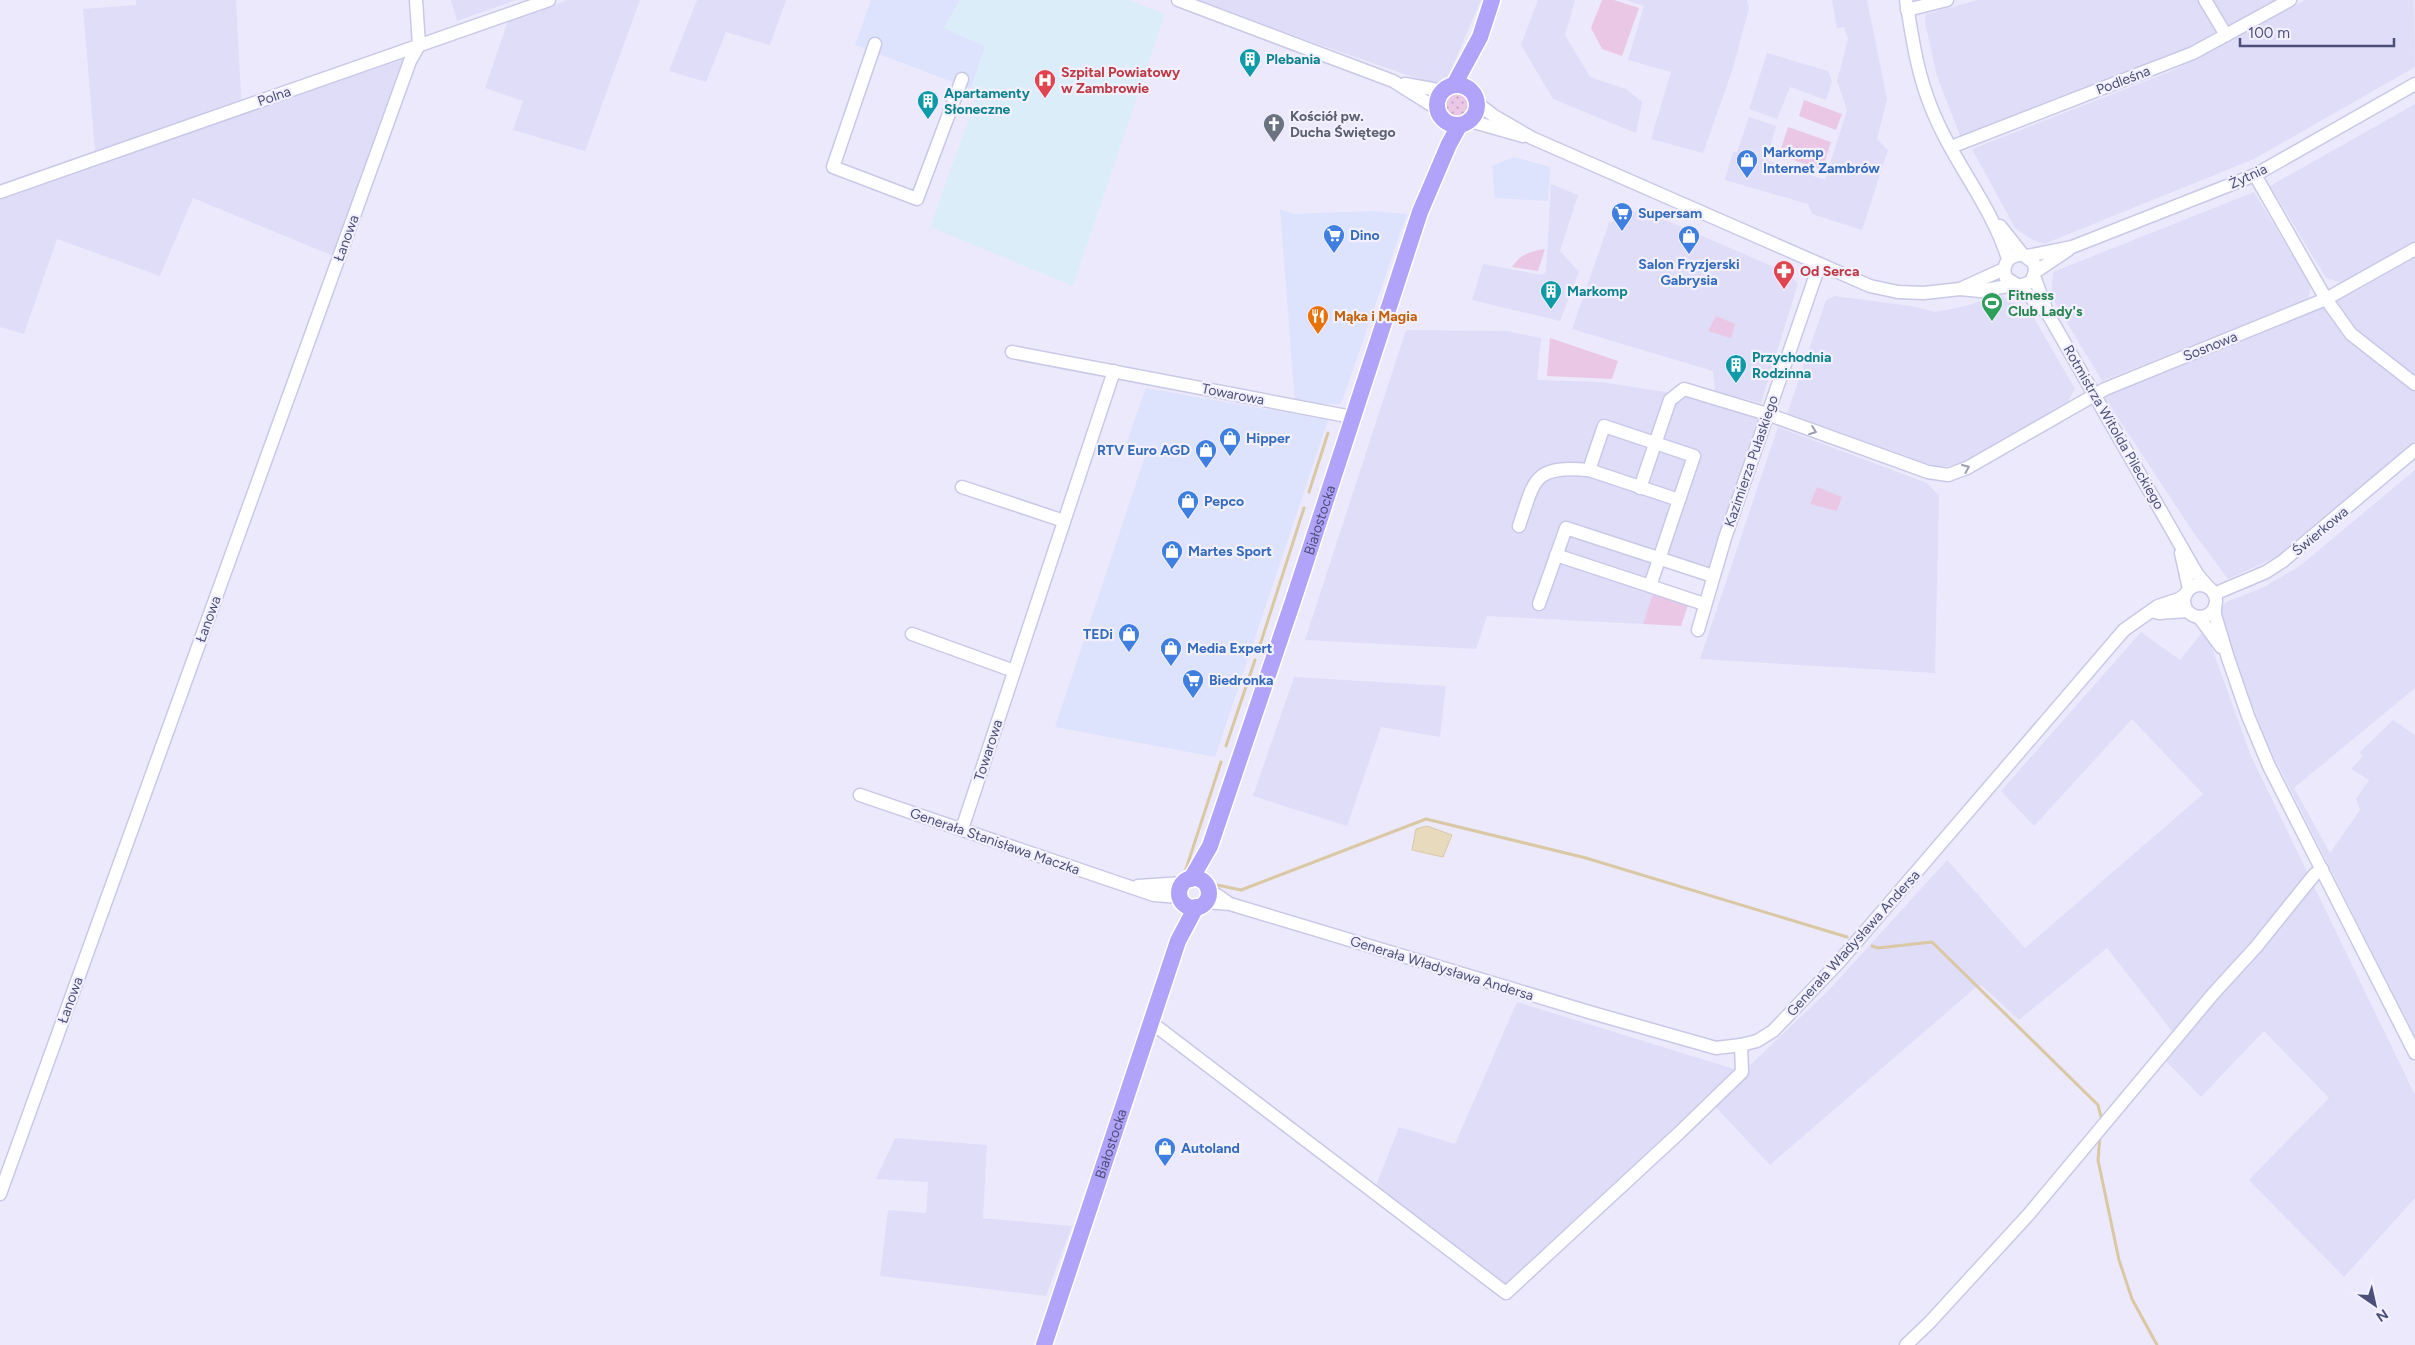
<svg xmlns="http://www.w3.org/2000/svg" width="2415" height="1345" font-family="Figtree,sans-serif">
<defs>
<pattern id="grass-dots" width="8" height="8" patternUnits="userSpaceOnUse" patternTransform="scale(1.25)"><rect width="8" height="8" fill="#ebc7e6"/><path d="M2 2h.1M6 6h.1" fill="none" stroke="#c1a4bf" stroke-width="1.8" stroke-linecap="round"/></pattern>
</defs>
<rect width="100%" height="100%" fill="#ece9fd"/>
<g fill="#e0ddf9">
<polygon points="136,0 236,0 242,113 404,59 333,256 193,198 160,276 57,239 24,334 0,327 0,198 96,163 83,9 136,5"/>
<polygon points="451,0 516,0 457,21"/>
<polygon points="568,0 640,0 585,151 513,130 523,101 485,88 508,21"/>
<polygon points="697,0 786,0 770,45 726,32 706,82 669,71"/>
<polygon points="1191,0 1481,0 1446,82 1433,84"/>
<polygon points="1538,0 1575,0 1565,35 1590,77 1626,89 1642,102 1636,133 1553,99 1521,45"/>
<polygon points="1626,0 1747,0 1749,8 1733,68 1703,153 1651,139 1671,72 1628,60 1644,6"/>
<polygon points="1832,0 1867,0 1887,99 1877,139 1888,150 1862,230 1812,214 1808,204 1725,180 1733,152 1737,152 1749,117 1776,126 1767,160 1825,180 1847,110 1837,81 1848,39 1844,27 1837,28"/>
<polygon points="1978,0 2198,0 2218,36 2174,58 1961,138 1937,76 1925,23 1926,14"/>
<polygon points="2211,0 2281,0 2227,30"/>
<polygon points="2305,0 2414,0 2415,67 2254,159 2044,244 2031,239 2015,228 1972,149 2174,70"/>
<polygon points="1767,53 1828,71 1832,81 1826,100 1790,87 1777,119 1749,109"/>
<polygon points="2415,104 2415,241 2342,283 2326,278 2270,186"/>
<polygon points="1551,184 1578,195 1560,251 1579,272 1560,321 1472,300 1483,264 1542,275 1546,272"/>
<polygon points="2254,192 2311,286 2308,300 2102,381 2051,296 2053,272"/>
<polygon points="1640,209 1788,273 1798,284 1761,403 1715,391 1713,371 1572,329 1609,223"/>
<polygon points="2415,255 2415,442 2277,557 2228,579 2193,532 2103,395"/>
<polygon points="2001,295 2031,313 2075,389 2066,405 1963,464 1939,467 1896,455 1786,417 1826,300 1835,296 1858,299 1911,306 1935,312 1962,307"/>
<polygon points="1406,330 1507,331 1541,338 1537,380 1601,382 1691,396 1759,419 1710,570 1665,557 1643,624 1487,616 1476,649 1305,640"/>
<polygon points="1778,427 1927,483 1939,496 1935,673 1700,659"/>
<polygon points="2415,470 2415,688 2294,788 2330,853 2360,810 2356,799 2369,780 2351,769 2363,756 2359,753 2393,720 2415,735 2415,1037 2268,745 2220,623 2219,611 2226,602 2264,587 2301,565"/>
<polygon points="2205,629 2251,756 2415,1095 2415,1198 2344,1277 2249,1180 2329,1098 2264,1031 2201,1097 2165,1060 2178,1039 2107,948 2019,1020 1981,985 1975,988 1770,1165 1711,1102 1830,989 1947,860 2025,948 2203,794 2132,719 2034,826 2001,791 2141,632 2180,660"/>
<polygon points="1294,677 1446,686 1440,737 1381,727 1347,826 1253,796"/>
<polygon points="1517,1002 1734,1069 1507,1288 1375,1188 1399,1127 1455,1144"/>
<polygon points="895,1138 987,1145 983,1218 1072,1226 1046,1296 880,1276 888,1210 926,1213 928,1182 876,1179"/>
</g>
<g fill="#dde2fd">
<polygon points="871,0 960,0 944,28 985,46 971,89 855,45"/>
<polygon points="1514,157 1550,167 1548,201 1495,198 1492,166"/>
<polygon points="1280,209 1293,214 1373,211 1407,214 1341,404 1295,403"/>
<polygon points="1146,388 1328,420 1215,757 1055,727 1147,450 1125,446"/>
</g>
<polygon fill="#dcedfa" points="960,0 1129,0 1165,14 1073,286 930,227 976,99 970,95 971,89 985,46 944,28"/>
<circle fill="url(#grass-dots)" cx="1456" cy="106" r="12"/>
<g fill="#ebc7e6">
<polygon points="1602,0 1614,0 1639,8 1622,56 1602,49 1591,28"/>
<polygon points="1804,100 1842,114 1836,130 1799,116"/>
<polygon points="1788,127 1831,142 1822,170 1779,155"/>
<path d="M1545,249L1538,271L1512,267C1522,253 1529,252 1545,249Z"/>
<polygon points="1716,316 1735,324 1731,338 1708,331"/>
<polygon points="1550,338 1618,361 1612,379 1547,376"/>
<polygon points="1817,487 1842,497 1837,511 1810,504"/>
<polygon points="1653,593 1688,605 1681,626 1643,624"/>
</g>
<polygon fill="#e7dabd" stroke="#d9c8a3" points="1427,826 1452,835 1443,857 1412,850 1416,829"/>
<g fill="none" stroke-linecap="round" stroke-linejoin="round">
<g stroke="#d9c8a3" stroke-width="3">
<polyline points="1309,492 1328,433"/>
<polyline points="1260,645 1304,508"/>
<polyline points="1226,746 1255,660"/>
<polyline points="1184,875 1221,762"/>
<polyline points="1217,885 1241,890 1426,819 1586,858 1847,937"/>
<polyline points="1872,946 1878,948 1932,942 2098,1105 2102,1121"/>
<polyline points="2100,1136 2098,1160 2119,1260 2132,1299 2157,1345"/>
</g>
<g stroke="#c9c9e7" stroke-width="15">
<g id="minor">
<polyline points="416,0 419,45"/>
<polyline points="1178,0 1393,81 1436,108"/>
<path d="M1906,0C1912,36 1917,73 1931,107C1952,161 1991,204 2008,259"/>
<polyline points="2205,0 2226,35"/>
<polyline points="1907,10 1947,0"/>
<polyline points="875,44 833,167 917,199 962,79"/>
<polyline points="1405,84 1443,91"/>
<polyline points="1477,103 1494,116 1532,138 1870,286 1898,292 1924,293 1960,289 1980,291 2013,285"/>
<polyline points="1470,121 1523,136"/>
<polyline points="1951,147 2193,53 2290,0"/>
<polyline points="2255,175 2326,299 2351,334 2415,384"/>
<polyline points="0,192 549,0"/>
<polyline points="2000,226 2023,255"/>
<polyline points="2027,256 2072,247 2255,175 2415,84"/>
<polyline points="2035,272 2068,250"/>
<polyline points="2034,276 2048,314 2197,574 2208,587"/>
<path d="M2019,286L2031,282L2035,272L2034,263L2023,255C2009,254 2001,265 2006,278L2019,286L2048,314"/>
<polyline points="1960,289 2004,269"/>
<polyline points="1012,352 1352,417"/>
<polygon points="1604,426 1694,456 1679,500 1589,470"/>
<polyline points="962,487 1064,521"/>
<polyline points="1640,488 1670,400 1684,389 1767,414 1928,472 1948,475 1967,468 2105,389 2326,299 2415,249"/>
<path d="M1519,526C1535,479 1533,465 1589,470"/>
<polyline points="2181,553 2189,589"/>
<polyline points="1556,555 1650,586 1679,500"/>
<circle cx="2200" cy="601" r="16"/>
<polyline points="1650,586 1704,604"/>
<polyline points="2214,594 2266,572 2283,561 2415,450"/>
<polyline points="1539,604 1566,528 1713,576"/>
<polyline points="2215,606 2215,615 2228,658 2248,716 2269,766 2415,1053"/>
<polyline points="2151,611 2159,613 2187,611"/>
<polyline points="2199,617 2221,647"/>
<polyline points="1698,630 1725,538 1819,266"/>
<polyline points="912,634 1014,671"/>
<polyline points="860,795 1154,895 1180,897"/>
<polyline points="962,829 1114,371"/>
<polyline points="1138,886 1183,883"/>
<polyline points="1208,889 1227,902"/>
<polyline points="1205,902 1230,904 1589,1012 1716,1048 1741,1045 1757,1041 1773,1031 1839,962 2124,630 2158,606 2179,599 2186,594"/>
<polyline points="1152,1023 1506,1293 1679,1133 1742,1072 1741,1045"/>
<polyline points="0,1194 410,61 419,45"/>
<polyline points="1906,1345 1930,1322 2029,1214 2213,994 2256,947 2314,875 2322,869"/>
</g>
</g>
<g stroke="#fff" stroke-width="19">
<g id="major">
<circle cx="1457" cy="105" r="20"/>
<polyline points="1454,85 1480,37 1492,0"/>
<circle cx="1194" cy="893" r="15"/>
<path id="s1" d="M1191,879L1210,846L1293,601L1420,212L1449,144L1459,126"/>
<path id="s2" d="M1044,1345L1178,941L1196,907"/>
</g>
</g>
<use href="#minor" stroke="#fff" stroke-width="12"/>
<use href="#major" stroke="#b1a2fa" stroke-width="16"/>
</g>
<defs><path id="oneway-chevron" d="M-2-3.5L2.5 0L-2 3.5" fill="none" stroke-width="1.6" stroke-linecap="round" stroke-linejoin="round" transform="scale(1.25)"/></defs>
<g stroke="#9d9fb5">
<use href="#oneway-chevron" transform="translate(1813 431) rotate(20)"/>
<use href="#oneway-chevron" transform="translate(1966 468) rotate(-23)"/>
</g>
<defs>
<g id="building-pin" transform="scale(1.125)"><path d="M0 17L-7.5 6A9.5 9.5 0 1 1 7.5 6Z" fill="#0f9aa8" stroke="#f2f0ff"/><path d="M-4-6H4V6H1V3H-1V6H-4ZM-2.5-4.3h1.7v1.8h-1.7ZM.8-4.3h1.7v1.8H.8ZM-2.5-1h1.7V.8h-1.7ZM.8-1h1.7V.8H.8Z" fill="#fff"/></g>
<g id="hospital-pin" transform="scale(1.125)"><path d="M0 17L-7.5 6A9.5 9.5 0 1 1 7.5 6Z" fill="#e0444e" stroke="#f2f0ff"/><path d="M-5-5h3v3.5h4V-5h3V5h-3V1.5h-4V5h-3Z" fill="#fff"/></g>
<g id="church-pin" transform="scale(1.125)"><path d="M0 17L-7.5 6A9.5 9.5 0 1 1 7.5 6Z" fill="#6b7280" stroke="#f2f0ff"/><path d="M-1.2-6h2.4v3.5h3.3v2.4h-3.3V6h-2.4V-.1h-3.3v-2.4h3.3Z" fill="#fff"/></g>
<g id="shop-pin" transform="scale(1.125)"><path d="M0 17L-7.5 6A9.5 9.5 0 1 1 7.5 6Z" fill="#3f7fe0" stroke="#f2f0ff"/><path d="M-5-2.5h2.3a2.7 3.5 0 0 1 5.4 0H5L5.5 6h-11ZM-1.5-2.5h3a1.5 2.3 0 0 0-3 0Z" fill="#fff"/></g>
<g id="supermarket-pin" transform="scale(1.125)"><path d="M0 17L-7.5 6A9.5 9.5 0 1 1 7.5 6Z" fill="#3f7fe0" stroke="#f2f0ff"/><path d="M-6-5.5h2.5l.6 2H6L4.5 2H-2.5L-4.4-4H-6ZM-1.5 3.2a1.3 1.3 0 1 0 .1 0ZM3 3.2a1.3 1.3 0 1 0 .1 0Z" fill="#fff"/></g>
<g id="pharmacy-pin" transform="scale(1.125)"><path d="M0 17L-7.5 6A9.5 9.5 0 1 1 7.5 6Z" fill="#e0444e" stroke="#f2f0ff"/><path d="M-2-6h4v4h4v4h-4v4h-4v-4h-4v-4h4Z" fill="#fff"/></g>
<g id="stadium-pin" transform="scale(1.125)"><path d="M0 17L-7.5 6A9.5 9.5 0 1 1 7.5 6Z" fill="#2e9e5b" stroke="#f2f0ff"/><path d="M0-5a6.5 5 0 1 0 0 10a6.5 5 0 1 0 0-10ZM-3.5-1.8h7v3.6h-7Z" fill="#fff"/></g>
<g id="restaurant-pin" transform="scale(1.125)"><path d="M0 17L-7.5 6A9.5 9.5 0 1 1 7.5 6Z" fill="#e8710a" stroke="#f2f0ff"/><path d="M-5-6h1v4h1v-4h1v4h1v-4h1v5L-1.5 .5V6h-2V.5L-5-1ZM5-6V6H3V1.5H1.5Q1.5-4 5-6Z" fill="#fff"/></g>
</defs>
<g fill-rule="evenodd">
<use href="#building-pin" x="1250" y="59"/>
<use href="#hospital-pin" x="1045" y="80"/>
<use href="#building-pin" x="928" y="101"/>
<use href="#church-pin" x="1274" y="124"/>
<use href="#shop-pin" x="1747" y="160"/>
<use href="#supermarket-pin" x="1622" y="213"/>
<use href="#supermarket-pin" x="1334" y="235"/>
<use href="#shop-pin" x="1689" y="236"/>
<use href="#pharmacy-pin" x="1784" y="271"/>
<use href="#building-pin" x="1551" y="291"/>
<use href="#stadium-pin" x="1992" y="303"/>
<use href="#restaurant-pin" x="1318" y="316"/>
<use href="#building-pin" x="1736" y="365"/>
<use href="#shop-pin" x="1230" y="438"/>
<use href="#shop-pin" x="1206" y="450"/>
<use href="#shop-pin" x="1188" y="501"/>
<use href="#shop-pin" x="1172" y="551"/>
<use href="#shop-pin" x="1129" y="634"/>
<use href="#shop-pin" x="1171" y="648"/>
<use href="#supermarket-pin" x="1193" y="680"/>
<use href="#shop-pin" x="1165" y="1148"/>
</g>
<g text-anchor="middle" stroke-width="4.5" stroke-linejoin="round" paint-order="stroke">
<g font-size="14" font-weight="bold" fill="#0d838f" stroke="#f2f0ff" text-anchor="start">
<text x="1266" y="64">Plebania</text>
<text x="944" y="98">Apartamenty<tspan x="944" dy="16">Słoneczne</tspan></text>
<text x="1567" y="296">Markomp</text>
<text x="1752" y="362">Przychodnia<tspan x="1752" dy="16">Rodzinna</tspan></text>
</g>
<g font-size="14" font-weight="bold" fill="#be3a42" stroke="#f2f0ff" text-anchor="start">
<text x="1061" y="77">Szpital Powiatowy<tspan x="1061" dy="16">w Zambrowie</tspan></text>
<text x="1800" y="276">Od Serca</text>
</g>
<g font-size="14" fill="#4c5078" stroke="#f2f0ff">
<text transform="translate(2123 80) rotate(-21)" y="5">Podleśna</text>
<text transform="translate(274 96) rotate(-19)" y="5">Polna</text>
<text transform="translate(2248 176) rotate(-25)" y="5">Żytnia</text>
<text transform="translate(346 238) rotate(-70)" y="5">Łanowa</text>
<text transform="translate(2210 346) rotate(-22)" y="5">Sosnowa</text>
<text transform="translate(1233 394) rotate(11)" y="5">Towarowa</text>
<text transform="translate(2114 427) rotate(60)" y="5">Rotmistrza Witolda Pileckiego</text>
<text transform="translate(1751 461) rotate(-71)" y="5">Kazimierza Pułaskiego</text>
<text dy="5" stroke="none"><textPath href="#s1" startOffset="382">Białostocka</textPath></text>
<text transform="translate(2320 531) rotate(-40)" y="5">Świerkowa</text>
<text transform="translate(208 619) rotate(-70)" y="5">Łanowa</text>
<text transform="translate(988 750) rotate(-72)" y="5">Towarowa</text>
<text transform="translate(995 841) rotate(19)" y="5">Generała Stanisława Maczka</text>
<text transform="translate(1853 943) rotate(-48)" y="5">Generała Władysława Andersa</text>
<text transform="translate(1442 968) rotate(17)" y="5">Generała Władysława Andersa</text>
<text transform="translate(70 1000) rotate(-70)" y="5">Łanowa</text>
<text dy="5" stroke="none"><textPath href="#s2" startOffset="212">Białostocka</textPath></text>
</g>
<g font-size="14" font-weight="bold" fill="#5b616d" stroke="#f2f0ff" text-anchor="start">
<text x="1290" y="121">Kościół pw.<tspan x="1290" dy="16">Ducha Świętego</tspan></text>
</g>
<g font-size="14" font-weight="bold" fill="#366cbe" stroke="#f2f0ff" text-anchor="start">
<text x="1763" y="157">Markomp<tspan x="1763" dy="16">Internet Zambrów</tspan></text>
<text x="1638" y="218">Supersam</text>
<text x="1350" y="240">Dino</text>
<text x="1689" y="269" text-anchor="middle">Salon Fryzjerski<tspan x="1689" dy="16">Gabrysia</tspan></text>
<text x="1246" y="443">Hipper</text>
<text x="1190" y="455" text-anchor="end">RTV Euro AGD</text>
<text x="1204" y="506">Pepco</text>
<text x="1188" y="556">Martes Sport</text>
<text x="1113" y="639" text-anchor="end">TEDi</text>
<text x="1187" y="653">Media Expert</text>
<text x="1209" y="685">Biedronka</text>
<text x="1181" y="1153">Autoland</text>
</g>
<g font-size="14" font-weight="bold" fill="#27864d" stroke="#f2f0ff" text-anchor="start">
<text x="2008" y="300">Fitness<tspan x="2008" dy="16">Club Lady's</tspan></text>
</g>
<g font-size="14" font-weight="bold" fill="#c56008" stroke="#f2f0ff" text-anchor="start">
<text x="1334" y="321">Mąka i Magia</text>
</g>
</g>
<g transform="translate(2375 1305) rotate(146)" stroke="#f2f0ff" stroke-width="4" paint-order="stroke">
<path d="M0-4L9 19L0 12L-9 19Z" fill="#4c5078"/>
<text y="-8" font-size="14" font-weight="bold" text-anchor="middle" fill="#4c5078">N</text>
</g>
<path d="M2240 38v8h154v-8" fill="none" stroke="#4c5078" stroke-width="2.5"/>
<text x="2248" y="38" font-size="15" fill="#4c5078" stroke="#f2f0ff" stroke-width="4" paint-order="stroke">100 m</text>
</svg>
